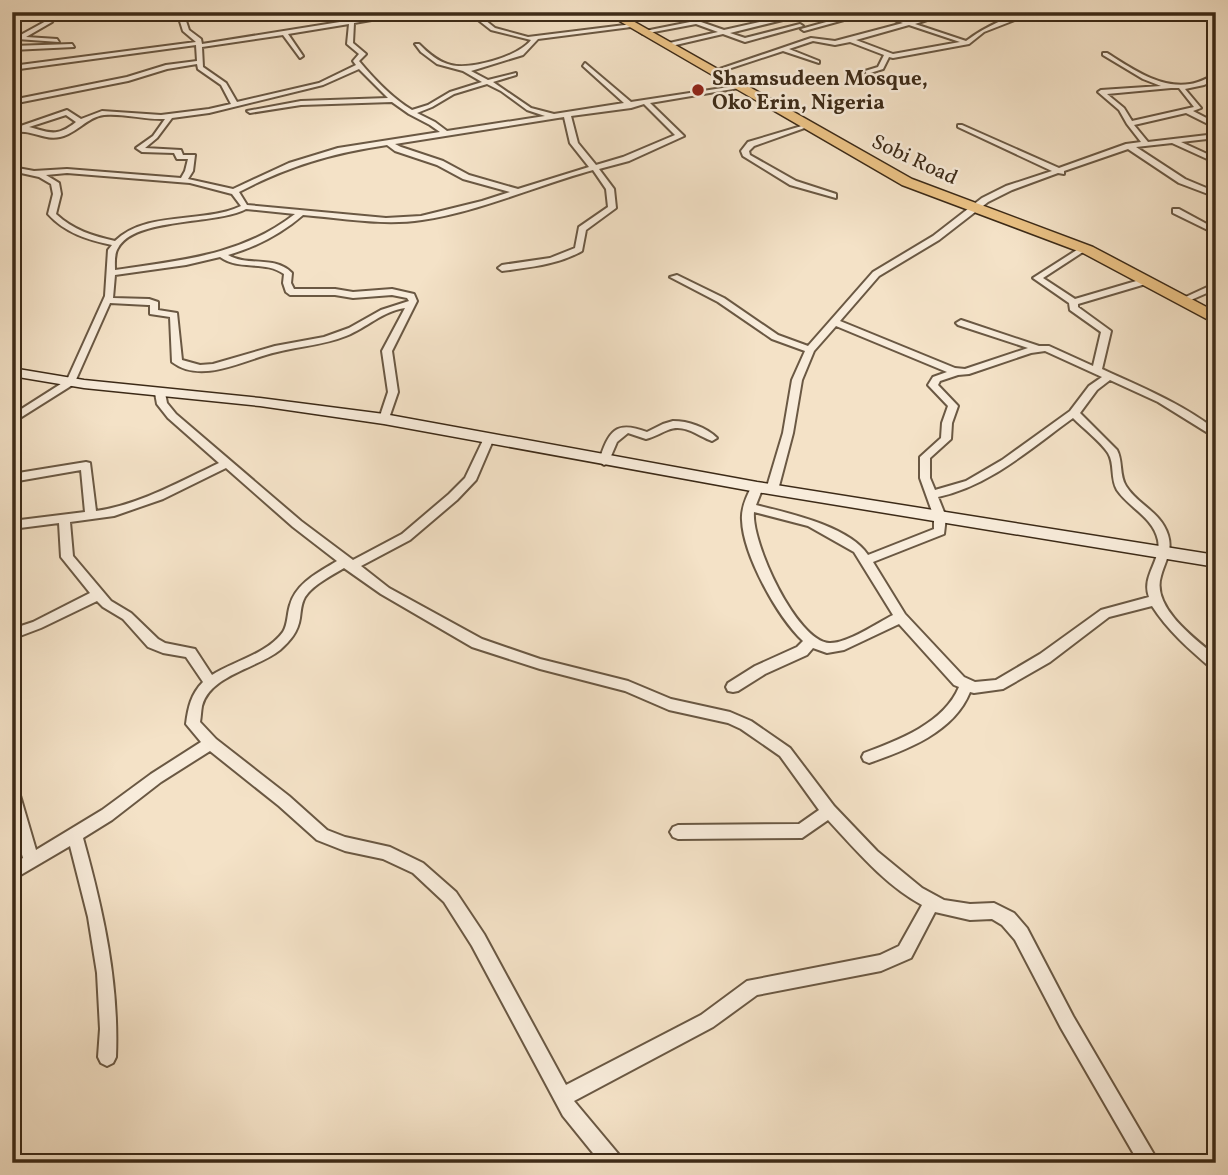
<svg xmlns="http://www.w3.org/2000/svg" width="1228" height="1175" font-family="Vollkorn,serif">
<rect width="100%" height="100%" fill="#f4e2c7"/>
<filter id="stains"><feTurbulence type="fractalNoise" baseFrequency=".00286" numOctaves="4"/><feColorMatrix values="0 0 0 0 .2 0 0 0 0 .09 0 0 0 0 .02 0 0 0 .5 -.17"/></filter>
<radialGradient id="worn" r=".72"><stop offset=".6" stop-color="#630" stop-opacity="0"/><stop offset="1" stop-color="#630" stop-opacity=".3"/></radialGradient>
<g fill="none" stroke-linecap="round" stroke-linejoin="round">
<g stroke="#6a5843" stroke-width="4">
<g id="street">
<polygon points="52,12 58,12 52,22 26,37 57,39 59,42 17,39 17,37 48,20"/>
<path d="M177,12H183L189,30L201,39L202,44L346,21L336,12H343L351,20L403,12H418L354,23L353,43L366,54L359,61C374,79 392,98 412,110L428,105L450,92L482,82L463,71L437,64L421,52L415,44H419C428,53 438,62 451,65C470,70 518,57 531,40L491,30L468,12H475L495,28L528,37L633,24L631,27L538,39L523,55L471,71L488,80L516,73V75L493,82L531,108L554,114L624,103L583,66L585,63L631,102L742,85L745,87L650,103L684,136L629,161L599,169L614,189L616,208L586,230L582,251C557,265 530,267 502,271L498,268L502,265L550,258L575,248L579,227L608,207L606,189L593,170C535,186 481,211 422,220C383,226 342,218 303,215C281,234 256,247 228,255C248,267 274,255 292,273L291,283L294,289H335L353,292L392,289L414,294L417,301L392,351L398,392L388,421H380L379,419L388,392L382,351L405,308C383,311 366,328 346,336C324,345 300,346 277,352C245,359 202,385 172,362L170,317L150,314V305H148L110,303L74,384L12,423V415L67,380L105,296L108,250L112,245C88,240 65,233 48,214L53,194L51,184L39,177L12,171V167L34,171L67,169L181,178L185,171L188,159H177L174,153L142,152L136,148L153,136L165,119C145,120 124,113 104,115C87,117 76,134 60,137C44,141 30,128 12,133V129L67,110L81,119L102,111L161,115L209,109L231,104L221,85L198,69L197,64L167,69L128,81L12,104V100L127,77L166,65L197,61L196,45L12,70V66L196,42L183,31ZM349,24L347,44L359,54L353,61L356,65L319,83L237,102L226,83L203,67L202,47L283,35L300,58L303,56L288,34ZM359,69L388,98L301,101L247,111L250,113L301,105L392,102L409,114L430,125L440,132L338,148L289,163L233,189L188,179L193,171L195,155H183L181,150L145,148L157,138L172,118L209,113L323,85ZM487,84L501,91L527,110L545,116L447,131L435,122L417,113L432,107L454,94ZM644,104L675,135L623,157L596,165L578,143L571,116L631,108ZM66,115L76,122C57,137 51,133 29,127ZM564,117L570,143L589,167L518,189L469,175L443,161L401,147L395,144ZM387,145L395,151L437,165L463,179L510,192L482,201L421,216L386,218L247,205L239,192C288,166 333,153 387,145ZM67,173L190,183L232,194L241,206C204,224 147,210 115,241C93,236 73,230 56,214L61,194L59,183L46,175ZM246,209L295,214C241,256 181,260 115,270C115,263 114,254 118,248C135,217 216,225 246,209ZM220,257C239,271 265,260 284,274L283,283L286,292L290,295H335L353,298L392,295L407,298L409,301L381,310L349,328L324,337L275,346L213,364L200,365L182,360L177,313L158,310V302L149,299L113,298L115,275L186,265Z"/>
<polygon points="703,12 709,12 711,17 701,22 724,30 796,14 799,16 730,33 745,38 800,24 803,26 745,42 723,34 667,47 665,44 718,32 696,24 643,34 640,32 695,21 705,16"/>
<path d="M862,12H881L909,22L927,18V20L915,24L966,41C983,28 1014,12 1035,12L984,32L969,44L893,58L889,57L883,69L867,74L865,71L878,67L884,55L850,42L835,45L813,41L789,49L819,61V63L783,51L716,73L711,72L811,38L835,41L903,23L873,12L804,31L801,29ZM909,25L960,42L893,54L856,40Z"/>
<polygon points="1203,12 1210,12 1216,16 1216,21"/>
<polygon points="72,44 74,47 12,50 12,46"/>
<path d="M1103,53H1107C1131,68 1160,89 1190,84C1199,83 1207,78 1216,74V79L1204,85L1185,89L1201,108L1193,111L1216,123V128L1186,113L1134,125L1148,142L1216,134V138L1181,142L1216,158V163L1172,143L1136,147L1185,179L1216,192V197L1179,183L1128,149L1064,171V174L1058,173L1012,190L988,202L939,240L879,276L840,321L955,368L965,369L1028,348L958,325L956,323L961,320L1039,346H1049L1093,366L1101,332L1070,310L1069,303L1033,278L1083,246H1086V250L1043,278L1075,299L1143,279H1149V283L1078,304V307L1111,331L1102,369C1141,387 1181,403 1216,430V438L1158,402L1110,380L1097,390L1080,413L1117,450C1123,461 1119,475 1126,486C1138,505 1161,512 1168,535C1173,551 1165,561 1161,576C1151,607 1195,639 1216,656V669L1211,668C1189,649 1168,631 1152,606L1109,617L1050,662L1003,689L974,693L970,692C954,732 907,750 869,763L864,761L862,757L864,753C899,740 944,723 959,687L954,685L899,624L844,650L827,653L813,648L807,655L765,674L738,691L733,692L728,691L726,687L728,683L755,666L797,647L803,641C778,618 743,555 742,520C741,508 747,495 753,484H761L763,487L756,505C788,513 849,526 868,555L934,529V517L920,478V457L941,438L942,423L948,406L928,385L933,377L947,372L836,326L814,351L802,380L793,433L778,490L776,493H768L766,490L783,433L792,380L805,351L772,339L718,302L670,277L677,275L724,298L778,335L808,346L873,272L933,236L982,198L1006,186L1052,171L958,127V125H962L1059,168L1126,144L1141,142L1127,124L1119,110L1098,92L1101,90L1161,86L1143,79L1103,55ZM1171,88H1179L1194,107L1132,121L1124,108L1107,94ZM1045,351L1102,377L1089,386L1070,411L1002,460L966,481L935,490L930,478V458L951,439L952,423L958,406L938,385L940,381L958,375L969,374L1031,353ZM1073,418C1083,428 1101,442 1108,453C1115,464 1110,478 1117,490C1129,508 1153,517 1158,540C1162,560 1141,576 1149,597L1101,610L1040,654L996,680L975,682L964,677L905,614L873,562L944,534L946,517L938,497C991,485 1030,449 1073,418ZM754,512L808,526L854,552L893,615C877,623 847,644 829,643C796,640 751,542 754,512Z"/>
<polygon points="805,125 810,126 754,146 749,151 750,155 796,181 836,194 836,198 790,185 743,156 741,151 748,142"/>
<polygon points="1173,209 1179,209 1216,229 1216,234 1173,213"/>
<polygon points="1216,283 1216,289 1184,303 1177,301"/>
<path d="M160,390L165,393L167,403L176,414L301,521L353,560L402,534L449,494L465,478L485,436H493L494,438L476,480L457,500L410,540L361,566L389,588L482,639L540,659L628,681L671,699L730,712L751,721L790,748L834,806L877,851L922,888L944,900L970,904L994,903L1014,913L1027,928L1073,1016L1159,1163H1139L1061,1028L1015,940L1002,925L992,919L970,920L935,912L911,958L881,971L757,995L713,1027L574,1101L620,1156L622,1163H601L563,1116L472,946L444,902L413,873L383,859L345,851L317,840L279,806L210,751L161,782L112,820L83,838C103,910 119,981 116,1057L113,1063L107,1066L101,1063L98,1057L100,1029L97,973L88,917L70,846L12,880V864L23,858L12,820V786L17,787L19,792L36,850L102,810L151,774L201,742L186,724C188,708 191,694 203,682L186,657L163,653L148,647L123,619L103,607L97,601L41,628L12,639V629L33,622L90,593L61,557L59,523L12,529V521L85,512L81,470L12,482V474L86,462L90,463L96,511C139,505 181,481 219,463L168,418L157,404L155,393ZM226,468L293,527L337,561C319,572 296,583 290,605C287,614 288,624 283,632C267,654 234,661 212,675L195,649L165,643L158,639L131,613L111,601L73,556L70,522L114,516L163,499ZM344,568L381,594L472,647L540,669L625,691L669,710L728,723L741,729L780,756L819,810L799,824L678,825L673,827L670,832L673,837L678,839L802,838L828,820C856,850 885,885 922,905L899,946L880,955L747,981L701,1015L566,1085L484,934L456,892L423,863L390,847L345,837L327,830L289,796L216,739L200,722C201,717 201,711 202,706C210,675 258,668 280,650C290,641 298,632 300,618C301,611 301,604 305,597C314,584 331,576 344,568Z"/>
<path d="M673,421C688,421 706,427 717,438L712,441C698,436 684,423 668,430C660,433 654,437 646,439L628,433L617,442L608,463L604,465L599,461C609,431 615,420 647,432L663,424Z"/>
</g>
</g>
<g stroke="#3c2a17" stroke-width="3">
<polygon id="secondary" points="12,368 84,380 260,398 384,414 757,482 1216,555 1216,567 757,492 384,424 260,406 84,388 12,376"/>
</g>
<g stroke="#3c2a17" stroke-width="3">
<polygon id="highway" points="604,12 617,12 912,179 1093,247 1216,312 1216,324 1083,253 902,185"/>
</g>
<use href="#street" fill="#f8ecdb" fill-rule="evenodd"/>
<use href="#secondary" fill="#f8ecdb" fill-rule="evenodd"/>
<use href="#highway" fill="#eac184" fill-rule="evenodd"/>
</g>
<circle fill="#8f2418" stroke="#f8ecdb" stroke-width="2.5" cx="698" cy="90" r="7"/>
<g text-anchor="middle" stroke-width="5" stroke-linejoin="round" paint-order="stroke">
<g font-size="21" font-weight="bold" fill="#3c2a17" stroke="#f8ecdb" text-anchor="start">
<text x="712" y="85">Shamsudeen Mosque,<tspan x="712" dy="24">Oko Erin, Nigeria</tspan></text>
</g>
<g font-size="21" fill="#3c2a17" stroke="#f8ecdb">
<text transform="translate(915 159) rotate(25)" y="7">Sobi Road</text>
</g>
</g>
<rect width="1228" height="1175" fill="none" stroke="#f4e2c7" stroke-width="42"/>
<rect x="14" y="14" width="1200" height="1147" fill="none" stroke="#3c2a17" stroke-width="3.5"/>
<rect x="21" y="21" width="1186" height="1133" fill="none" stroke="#3c2a17" stroke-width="2"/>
<rect width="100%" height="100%" filter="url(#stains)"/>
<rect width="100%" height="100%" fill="url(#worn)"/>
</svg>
